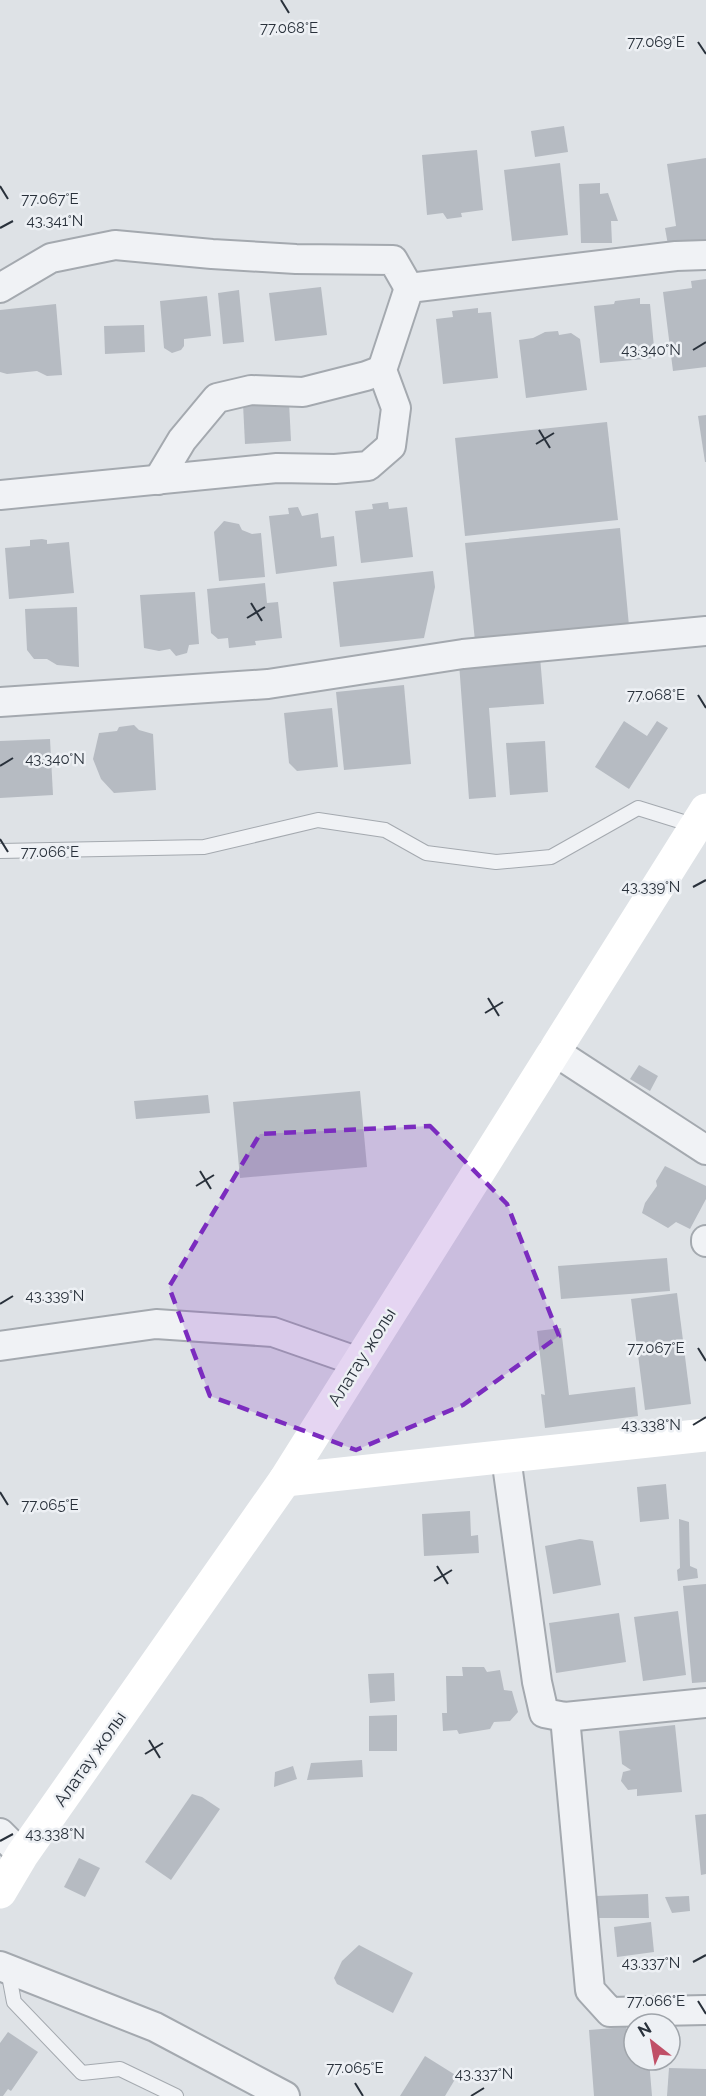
<svg xmlns="http://www.w3.org/2000/svg" width="706" height="2096" font-family="Raleway,sans-serif">
<rect width="100%" height="100%" fill="#dee2e6"/>
<g fill="#b6bbc2">
<polygon points="564,126 568,152 535,157 531,131"/>
<polygon points="477,150 483,210 461,213 462,217 447,219 443,213 427,215 422,155"/>
<polygon points="706,158 706,239 668,245 665,228 676,226 667,164"/>
<polygon points="560,163 568,235 512,241 504,170"/>
<polygon points="600,183 600,194 608,193 618,221 611,221 612,243 581,243 579,184"/>
<polygon points="706,279 706,367 673,371 663,292 692,288 691,281"/>
<polygon points="321,287 327,335 275,341 269,293"/>
<polygon points="239,290 244,342 223,344 218,293"/>
<polygon points="207,296 211,336 184,339 184,346 181,350 172,353 164,348 160,301"/>
<polygon points="640,298 640,304 650,304 655,358 600,363 594,306 614,304 615,301"/>
<polygon points="56,304 62,375 47,376 37,371 7,374 0,372 0,310"/>
<polygon points="478,308 478,313 491,312 498,378 443,384 436,319 453,317 452,311"/>
<polygon points="144,325 145,352 105,354 104,326"/>
<polygon points="558,331 559,335 571,333 580,339 587,390 526,398 519,340 533,338 545,332"/>
<polygon points="289,402 291,441 245,444 243,404"/>
<polygon points="706,415 706,462 705,462 698,416"/>
<polygon points="607,422 618,520 465,536 455,438"/>
<polygon points="388,502 389,509 407,507 413,557 361,563 355,511 373,509 372,504"/>
<polygon points="298,507 302,516 318,513 321,538 334,536 337,566 276,574 269,516 289,514 288,508"/>
<polygon points="224,521 239,524 242,530 252,534 261,533 265,577 219,581 214,532"/>
<polygon points="620,528 629,626 475,641 465,543"/>
<polygon points="42,539 47,540 47,544 69,542 74,593 9,599 5,548 30,546 30,540"/>
<polygon points="433,571 435,587 424,638 340,647 333,582"/>
<polygon points="265,583 267,603 278,602 282,638 255,641 256,645 229,648 228,638 218,639 211,633 207,589"/>
<polygon points="195,592 199,644 189,645 187,653 176,656 170,649 159,651 144,648 140,595"/>
<polygon points="77,607 79,667 57,665 47,659 34,659 27,650 25,609"/>
<polygon points="540,657 544,704 489,708 496,797 469,799 459,663"/>
<polygon points="404,685 411,764 344,770 336,692"/>
<polygon points="332,708 338,767 297,771 289,763 284,713"/>
<polygon points="624,721 647,736 657,721 668,728 629,789 595,767"/>
<polygon points="134,725 139,730 153,734 156,790 114,793 101,779 93,759 99,733 117,731 119,727"/>
<polygon points="50,739 53,795 0,798 0,741"/>
<polygon points="545,741 548,792 510,795 506,743"/>
<polygon points="639,1065 658,1076 650,1091 630,1079"/>
<polygon points="360,1091 367,1167 240,1178 233,1102"/>
<polygon points="208,1095 210,1113 136,1119 134,1101"/>
<polygon points="665,1166 706,1186 706,1199 690,1229 676,1222 668,1228 642,1213 645,1203 657,1186 656,1181"/>
<polygon points="667,1258 670,1291 561,1299 558,1266"/>
<polygon points="677,1293 691,1404 645,1410 631,1299"/>
<polygon points="561,1328 569,1395 635,1387 638,1416 545,1428 541,1394 545,1395 537,1331"/>
<polygon points="666,1484 669,1519 640,1522 637,1487"/>
<polygon points="470,1511 471,1536 478,1535 479,1553 424,1556 422,1514"/>
<polygon points="679,1519 689,1522 690,1566 697,1569 698,1578 678,1581 677,1570 680,1568"/>
<polygon points="580,1539 593,1541 601,1585 553,1594 545,1546"/>
<polygon points="706,1584 706,1682 692,1683 683,1586"/>
<polygon points="678,1611 686,1675 643,1681 634,1617"/>
<polygon points="619,1613 626,1662 556,1673 549,1623"/>
<polygon points="462,1667 484,1667 487,1672 500,1670 504,1690 512,1691 518,1712 510,1721 494,1722 490,1729 459,1734 457,1730 443,1731 442,1713 447,1713 446,1676 463,1676"/>
<polygon points="394,1673 395,1701 370,1703 368,1674"/>
<polygon points="397,1715 397,1751 369,1751 369,1716"/>
<polygon points="675,1725 682,1792 637,1796 637,1789 628,1790 621,1781 623,1772 631,1770 622,1764 619,1731"/>
<polygon points="362,1760 363,1777 307,1780 311,1763"/>
<polygon points="293,1766 297,1779 274,1787 275,1772"/>
<polygon points="192,1794 202,1797 220,1809 171,1880 145,1862"/>
<polygon points="706,1814 706,1874 701,1875 695,1815"/>
<polygon points="79,1858 100,1868 85,1897 64,1887"/>
<polygon points="648,1894 649,1918 597,1918 596,1896"/>
<polygon points="689,1896 690,1911 672,1913 665,1897"/>
<polygon points="651,1922 654,1952 617,1957 614,1927"/>
<polygon points="359,1945 413,1973 393,2013 337,1984 334,1978 342,1961"/>
<polygon points="626,2027 628,2056 634,2056 634,2060 649,2060 652,2096 594,2096 589,2030"/>
<polygon points="8,2032 38,2052 11,2091 8,2089 3,2096 0,2096 0,2043"/>
<polygon points="425,2056 457,2076 445,2096 400,2096"/>
<polygon points="669,2068 706,2069 706,2096 667,2096"/>
</g>
<g fill="none" stroke-linecap="round" stroke-linejoin="round">
<g stroke="#a4a9af" stroke-width="16">
<g id="lane">
<polyline points="0,851 204,847 318,820 385,830 426,853 496,862 551,857 638,808 696,826"/>
<polyline points="8,1970 14,2002 82,2073 120,2069 176,2096"/>
</g>
</g>
<g stroke="#a4a9af" stroke-width="32">
<g id="street">
<polyline points="0,288 51,258 115,245 212,254 296,259 393,260 409,288"/>
<polyline points="158,480 182,440 217,398 251,390 303,392 366,376 382,370"/>
<polyline points="0,495 277,468 335,469 368,466 391,446 396,408 382,370 409,288 676,256 706,255"/>
<polyline points="0,702 268,684 463,654 706,631"/>
<polyline points="554,1051 706,1150"/>
<polyline points="706,1240 706,1242"/>
<polyline points="0,1346 156,1324 273,1332 359,1362"/>
<polyline points="506,1457 537,1682 544,1713 565,1717 706,1703"/>
<polyline points="565,1717 590,1990 610,2012 706,2010"/>
<polyline points="0,1833 22,1855"/>
<polyline points="0,1966 155,2027 285,2096"/>
</g>
</g>
<use href="#lane" stroke="#f0f2f5" stroke-width="14"/>
<use href="#street" stroke="#f0f2f5" stroke-width="28"/>
<g stroke="#fff" stroke-width="33">
<polyline points="285,1480 706,1435"/>
<polyline points="0,1892 22,1855 285,1480 706,810"/>
</g>
</g>
<path fill="#7b2cbf" fill-opacity="0.2" stroke="#7b2cbf" stroke-width="4.5" stroke-dasharray="12 8" stroke-linejoin="round" d="M430,1126L507,1204L559,1336L463,1405L356,1450L210,1396L169,1287L260,1134Z"/>
<path fill="none" stroke="#29313b" stroke-width="2" d="M281,0L289,13M698,42L706,54M0,186L8,199M0,228L13,221M693,350L706,342M539,430L550,448M536,444L554,433M251,603L262,621M247,618L265,607M698,695L706,708M0,766L13,758M0,839L8,852M693,887L706,880M488,998L499,1016M485,1013L503,1002M200,1171L211,1189M196,1186L214,1175M0,1304L13,1296M698,1348L706,1361M693,1425L706,1417M0,1492L8,1505M437,1566L448,1584M434,1581L452,1570M149,1740L160,1758M145,1754L163,1743M0,1841L13,1834M693,1962L706,1955M698,2001L706,2014M355,2083L363,2096M471,2096L484,2088"/>
<g text-anchor="middle" stroke-width="5" stroke-linejoin="round" paint-order="stroke">
<g font-size="18" fill="#29313b" stroke="#edf0f4">
<text transform="translate(362 1357) rotate(-58)" y="6">Алатау жолы</text>
<text transform="translate(90 1759) rotate(-55)" y="6">Алатау жолы</text>
</g>
</g>
<g font-size="15" text-anchor="middle" fill="#29313b" stroke="#edf0f4" stroke-width="5" stroke-linejoin="round" paint-order="stroke">
<text x="289" y="33">77.068°E</text>
<text x="656" y="47">77.069°E</text>
<text x="50" y="204">77.067°E</text>
<text x="55" y="226">43.341°N</text>
<text x="651" y="355">43.340°N</text>
<text x="656" y="700">77.068°E</text>
<text x="55" y="764">43.340°N</text>
<text x="50" y="857">77.066°E</text>
<text x="651" y="892">43.339°N</text>
<text x="55" y="1301">43.339°N</text>
<text x="656" y="1353">77.067°E</text>
<text x="651" y="1430">43.338°N</text>
<text x="50" y="1510">77.065°E</text>
<text x="55" y="1839">43.338°N</text>
<text x="651" y="1968">43.337°N</text>
<text x="656" y="2006">77.066°E</text>
<text x="355" y="2073">77.065°E</text>
<text x="484" y="2079">43.337°N</text>
</g>
<g transform="translate(652 2042) rotate(329)"><circle r="28" fill="#edf0f4" stroke="#9fa4aa" stroke-width="1.5"/>
<path d="M0-4.5L10 22L0 15L-10 22Z" fill="#c04f67"/>
<text y="-9" font-size="16" font-weight="bold" text-anchor="middle" fill="#29313b">N</text>
</g>
</svg>
